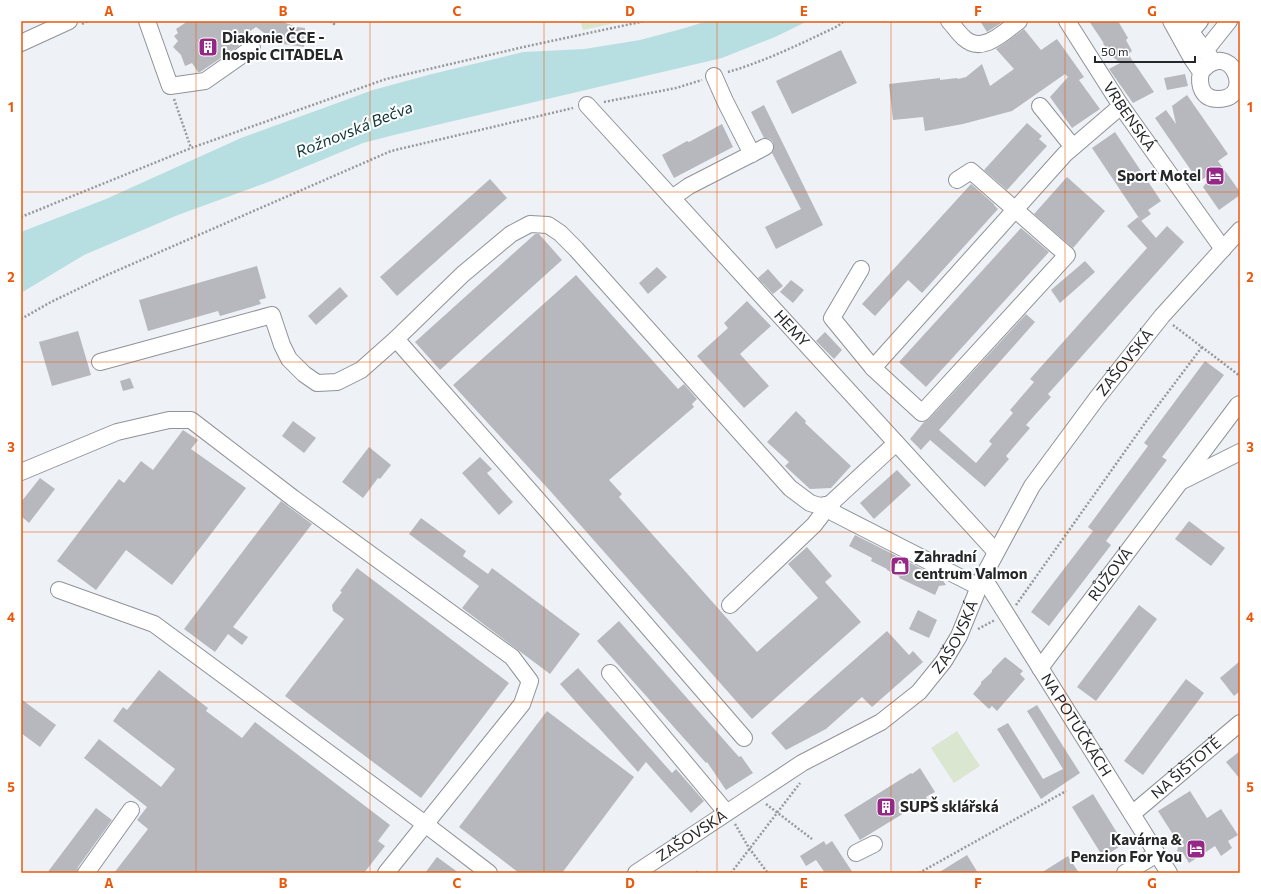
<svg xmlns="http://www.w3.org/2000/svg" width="1261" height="894" font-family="Commissioner,sans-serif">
<rect width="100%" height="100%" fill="#eef2f7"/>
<g fill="#dbe6d1">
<polygon points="580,21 624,21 583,30"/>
<polygon points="957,731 980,766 954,783 931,748"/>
</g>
<polygon fill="#b7dfe1" points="707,21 808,21 775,37 722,58 394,135 363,143 271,181 178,215 84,255 21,293 21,232 106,199 241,138 373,90 432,74 523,52 584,49 640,40 685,28"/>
<g fill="#b7b8be">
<polygon points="188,21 280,21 297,27 305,28 304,47 283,44 271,38 256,27 236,41 239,46 200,72 198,72 192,63 185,66 181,55 173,47 178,41 174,36 178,33 176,29"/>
<polygon points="980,21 999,21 1001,23 987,32"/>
<polygon points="1089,21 1118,21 1128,38 1126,40 1132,51 1128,54 1154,92 1133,103 1109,69 1120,63 1105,50 1103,42"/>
<polygon points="1024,29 1041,50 1057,39 1084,77 1079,80 1100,109 1072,128 1050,97 1068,77 1065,74 1012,111 963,124 925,131 923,117 893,120 889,84 940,78 940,80 957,78 958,79 966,77 982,64 990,86 1014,69 996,49 1005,43"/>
<polygon points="841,50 857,83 792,114 776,81"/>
<polygon points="1185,74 1188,86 1167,90 1164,78"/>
<polygon points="1187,95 1228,154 1218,161 1240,192 1240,195 1219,210 1203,187 1212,176 1210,174 1199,182 1155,118 1166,110 1176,124 1172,106"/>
<polygon points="764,105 823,225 776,249 765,227 801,209 772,153 774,148 773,142 770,139 764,138 751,112"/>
<polygon points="1027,123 1042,136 1039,139 1047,146 1007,190 984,170"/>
<polygon points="722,124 733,147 674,178 662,155 687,141 689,142"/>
<polygon points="1115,132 1161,201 1148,210 1151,214 1141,221 1092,148"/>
<polygon points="1067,177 1105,211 1073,248 1034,214"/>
<polygon points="490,179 507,198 397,296 380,277"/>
<polygon points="971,184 994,204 994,205 998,209 922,293 908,280 875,316 862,304"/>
<polygon points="1138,217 1156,238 1167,226 1184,242 1048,394 1051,397 1026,425 1030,428 1006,456 1009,459 985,487 930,440 921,450 910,439 924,422 929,419 1026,314 1035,322 939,430 976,463 992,444 989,441 1013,413 1010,410 1034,382 1030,379 1147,248 1127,226"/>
<polygon points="1021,228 1049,252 926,387 899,362"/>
<polygon points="535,234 539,234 562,260 440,370 415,342"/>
<polygon points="1085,261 1095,272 1060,303 1051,290"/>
<polygon points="257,266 266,298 259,300 261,304 220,316 218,311 148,331 139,300"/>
<polygon points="657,267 667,277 648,294 639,283"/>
<polygon points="768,269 783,286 773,294 758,278"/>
<polygon points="576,275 678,389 684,384 697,399 692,404 694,407 609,480 622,494 619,497 757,652 818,598 788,564 807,547 832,576 825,582 861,622 752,719 552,493 453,385"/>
<polygon points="791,280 804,290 793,303 780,292"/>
<polygon points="340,287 348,296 316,325 308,316"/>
<polygon points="747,301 771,326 740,354 769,386 744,408 697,356 728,328 724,323"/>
<polygon points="78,331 91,375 52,386 39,342"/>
<polygon points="825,332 842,350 834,359 816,341"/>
<polygon points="1205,361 1224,375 1162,457 1167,460 1106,541 1111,545 1049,626 1031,612 1093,531 1088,527 1148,446 1144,443"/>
<polygon points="130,378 134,388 123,391 120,381"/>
<polygon points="796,411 806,421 805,423 851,466 831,488 810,489 785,466 789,462 767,442"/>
<polygon points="293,421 316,438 304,453 282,436"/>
<polygon points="183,430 198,440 191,449 246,488 172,585 126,550 96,590 57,561 119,479 124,483 141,461 153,470"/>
<polygon points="369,447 391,465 380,479 378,478 363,498 342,482"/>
<polygon points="480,457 492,469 487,473 513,502 499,515 462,473"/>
<polygon points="897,470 911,485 874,519 860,503"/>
<polygon points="40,478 55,489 29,523 21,516 21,502"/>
<polygon points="281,501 312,524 233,627 248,637 242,645 228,634 215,652 184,629"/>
<polygon points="421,518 466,551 463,556 488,574 492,568 580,634 550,674 462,608 479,586 409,534"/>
<polygon points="1189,521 1225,548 1211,566 1175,539"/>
<polygon points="855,535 942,579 946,585 939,586 935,595 899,578 900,577 887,570 887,569 871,561 872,558 849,546"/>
<polygon points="357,568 509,683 421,798 285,696 344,619 333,611 332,605 342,592 340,591"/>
<polygon points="1139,605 1157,619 1096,701 1077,687"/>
<polygon points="918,610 937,620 929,638 909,629"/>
<polygon points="619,621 739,757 741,756 753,773 726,790 707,762 706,763 597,641"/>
<polygon points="887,631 909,655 913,651 923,662 872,707 862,697 826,729 786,750 771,733"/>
<polygon points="1005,657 1023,671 1020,674 1025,679 997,711 992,706 989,709 973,694 981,684 981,682 992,672 992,670"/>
<polygon points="1240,661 1240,691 1234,696 1220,678"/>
<polygon points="578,668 672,773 676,769 704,801 691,813 646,762 638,772 560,684"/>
<polygon points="159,670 208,708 206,711 242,738 255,722 390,825 378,841 385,846 364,873 114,873 148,829 137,820 147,807 84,758 99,739 161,787 175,769 113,721 123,707 127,710"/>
<polygon points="1186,679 1204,693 1143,775 1124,761"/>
<polygon points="21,699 56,725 40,747 21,733"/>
<polygon points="1037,705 1080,773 1041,799 997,729 1008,723 1043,779 1063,769 1027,711"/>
<polygon points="547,711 634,777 562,873 519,873 459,827"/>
<polygon points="1240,751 1240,779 1226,762"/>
<polygon points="920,768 935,792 926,797 927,799 860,840 844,815 911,773 912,774"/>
<polygon points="1190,791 1207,818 1221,809 1238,835 1228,841 1232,848 1221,856 1215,846 1189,863 1183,853 1177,851 1179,844 1158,811"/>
<polygon points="1093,794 1124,844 1103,857 1072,807"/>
<polygon points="96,808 112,820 78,867 77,873 47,873"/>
<polygon points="824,841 826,845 832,841 853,873 825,873 816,860 806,866 800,856"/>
<polygon points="967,855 978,873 938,873"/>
<polygon points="1068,856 1079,873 1041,873"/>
<polygon points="437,857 459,873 425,873"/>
</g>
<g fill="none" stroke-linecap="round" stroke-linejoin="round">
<g stroke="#8f9297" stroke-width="18">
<g id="minor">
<polyline points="147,21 170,86 205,81 252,48"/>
<path d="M949,21C954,26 958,33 964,38C982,55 1004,32 1019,21"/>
<path id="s1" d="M1067,21L1121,106L1223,249"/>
<path d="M1171,21L1192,59L1201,72C1198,85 1202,99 1218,99C1257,99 1230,36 1201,72"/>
<polyline points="1182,21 1214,62"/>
<polyline points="1190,33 1200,21"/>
<polyline points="21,43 69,21"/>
<polyline points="1205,51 1229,21"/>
<polyline points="714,76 725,101 752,154"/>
<path id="s2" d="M587,105L996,552"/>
<polyline points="1040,106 1073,147"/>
<polyline points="957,180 971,171 1067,255 922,413 873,368 1065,154 1121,106"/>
<polyline points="672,198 689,186 765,147"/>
<polyline points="861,269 832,318 873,368"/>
<polyline points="396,339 544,507 744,738"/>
<polyline points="100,362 272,315 282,345 289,359 304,374 317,383 337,382 361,370 396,339 463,274 511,234 530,224 548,225 560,233 576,249 790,488 810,503 820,506 830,504 896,443"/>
<polyline points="21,472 117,432 169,420 191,420 293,498 512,657 530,681 522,704 386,873"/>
<polyline points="1184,480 1240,452"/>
<path id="s3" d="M983,577L1169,873"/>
<polyline points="59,590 154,624 425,824 489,873"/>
<polyline points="730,605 814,525 830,504 834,513 979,587"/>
<path id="s4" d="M1040,668L1238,405L1240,404"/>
<polyline points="610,673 726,812"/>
<path id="s5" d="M1132,814L1240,723"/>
<polyline points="856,853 874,844"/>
<polyline points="86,873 131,810"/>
<path id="s6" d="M636,873L802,763L881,722L919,692L944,661L959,636L983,577L1032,486L1097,398L1162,316L1240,230"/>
<polyline points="1125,873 1157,854"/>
</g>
</g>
<g stroke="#96999d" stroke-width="2.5" stroke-dasharray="2 2" stroke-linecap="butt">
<polyline points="330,21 334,24 334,21"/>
<polyline points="82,24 88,21"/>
<path d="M728,72C766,61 802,43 838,26L844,21"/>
<polyline points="174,99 191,148"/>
<polyline points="604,102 676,88 702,80"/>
<polyline points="21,217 191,148 386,79 528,46 645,21"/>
<polyline points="21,319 51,302 107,275 391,151 573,108"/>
<polyline points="1173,325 1240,376"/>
<polyline points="1016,605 1150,416 1202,347"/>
<polyline points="978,629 995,620"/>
<polyline points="766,804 812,839"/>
<polyline points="735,824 749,848 767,872"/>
<polyline points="696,872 699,873"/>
<polyline points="731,873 800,783"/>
<polyline points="919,873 1066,791"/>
</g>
<use href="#minor" stroke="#fff" stroke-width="16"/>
</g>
<path fill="none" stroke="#e8590c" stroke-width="1" stroke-opacity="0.55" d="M196,21V873M370,21V873M544,21V873M717,21V873M891,21V873M1065,21V873M21,192H1240M21,362H1240M21,532H1240M21,702H1240"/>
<defs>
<g id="building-square" transform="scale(1)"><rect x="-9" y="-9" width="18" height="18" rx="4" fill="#952787" stroke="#fff"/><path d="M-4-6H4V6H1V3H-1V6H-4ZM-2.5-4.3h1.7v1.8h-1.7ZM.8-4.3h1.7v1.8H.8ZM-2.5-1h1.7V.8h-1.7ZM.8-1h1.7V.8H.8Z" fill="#fff"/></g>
<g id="hotel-square" transform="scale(1)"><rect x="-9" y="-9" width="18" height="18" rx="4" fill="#952787" stroke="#fff"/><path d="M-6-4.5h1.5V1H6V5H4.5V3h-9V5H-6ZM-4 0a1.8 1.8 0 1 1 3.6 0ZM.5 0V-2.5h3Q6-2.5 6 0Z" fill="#fff"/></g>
<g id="shop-square" transform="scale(1)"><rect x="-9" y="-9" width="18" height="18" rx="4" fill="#952787" stroke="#fff"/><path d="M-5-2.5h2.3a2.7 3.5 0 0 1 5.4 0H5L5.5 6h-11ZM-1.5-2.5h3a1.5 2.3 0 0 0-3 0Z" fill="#fff"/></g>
</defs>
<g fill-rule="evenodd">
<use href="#building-square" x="208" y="47"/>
<use href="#hotel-square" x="1215" y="176"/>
<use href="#shop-square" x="900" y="566"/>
<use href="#building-square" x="886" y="807"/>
<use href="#hotel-square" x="1196" y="849"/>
</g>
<g text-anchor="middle" stroke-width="4" stroke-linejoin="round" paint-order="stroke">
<g font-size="15" font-weight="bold" fill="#262729" stroke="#fff" text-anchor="start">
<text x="222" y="43">Diakonie ČCE -<tspan x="222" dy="17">hospic CITADELA</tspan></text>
<text x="1201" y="181" text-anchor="end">Sport Motel</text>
<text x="914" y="562">Zahradní<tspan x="914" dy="17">centrum Valmon</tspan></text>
<text x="900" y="812">SUPŠ sklářská</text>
<text x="1182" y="845" text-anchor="end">Kavárna &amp;<tspan x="1182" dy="17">Penzion For You</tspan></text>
</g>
<g font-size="15" fill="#262729" stroke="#fff">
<text dy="5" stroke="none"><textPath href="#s1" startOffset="114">VRBENSKÁ</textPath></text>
<text dy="5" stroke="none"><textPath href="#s2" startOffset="303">HEMY</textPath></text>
<text dy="5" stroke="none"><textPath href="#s6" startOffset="727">ZAŠOVSKÁ</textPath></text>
<text dy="5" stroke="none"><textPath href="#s4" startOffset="117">RŮŽOVÁ</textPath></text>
<text dy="5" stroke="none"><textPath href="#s6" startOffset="403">ZAŠOVSKÁ</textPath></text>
<text dy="5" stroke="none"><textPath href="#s3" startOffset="175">NA POTŮČKÁCH</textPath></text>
<text dy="5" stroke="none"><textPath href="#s5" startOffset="71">NA ŠIŠTOTĚ</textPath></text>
<text dy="5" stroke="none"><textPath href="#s6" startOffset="67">ZAŠOVSKÁ</textPath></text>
</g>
<g font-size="16" font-style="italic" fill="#0f3639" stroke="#fff">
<text transform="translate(354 129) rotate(-22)" y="6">Rožnovská Bečva</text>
</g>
</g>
<rect width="1261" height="894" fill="none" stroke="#ffffff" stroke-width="44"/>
<path d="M1095 56v6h100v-6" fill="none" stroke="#262729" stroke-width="2"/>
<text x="1101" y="56" font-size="12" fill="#262729" stroke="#ffffff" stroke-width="3" paint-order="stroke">50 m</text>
<rect x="22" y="22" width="1217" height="850" fill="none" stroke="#e8590c" stroke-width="1.5"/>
<g font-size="13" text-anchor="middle" font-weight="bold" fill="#e8590c">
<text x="109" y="16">A</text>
<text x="283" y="16">B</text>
<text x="457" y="16">C</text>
<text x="630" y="16">D</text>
<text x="804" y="16">E</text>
<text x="978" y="16">F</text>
<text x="1152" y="16">G</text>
<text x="11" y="112">1</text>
<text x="1250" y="112">1</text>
<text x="11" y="282">2</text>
<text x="1250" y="282">2</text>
<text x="11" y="452">3</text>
<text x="1250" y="452">3</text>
<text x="11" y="622">4</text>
<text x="1250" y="622">4</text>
<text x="11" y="792">5</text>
<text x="1250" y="792">5</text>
<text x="109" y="888">A</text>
<text x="283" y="888">B</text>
<text x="457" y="888">C</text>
<text x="630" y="888">D</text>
<text x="804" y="888">E</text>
<text x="978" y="888">F</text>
<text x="1152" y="888">G</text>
</g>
</svg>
